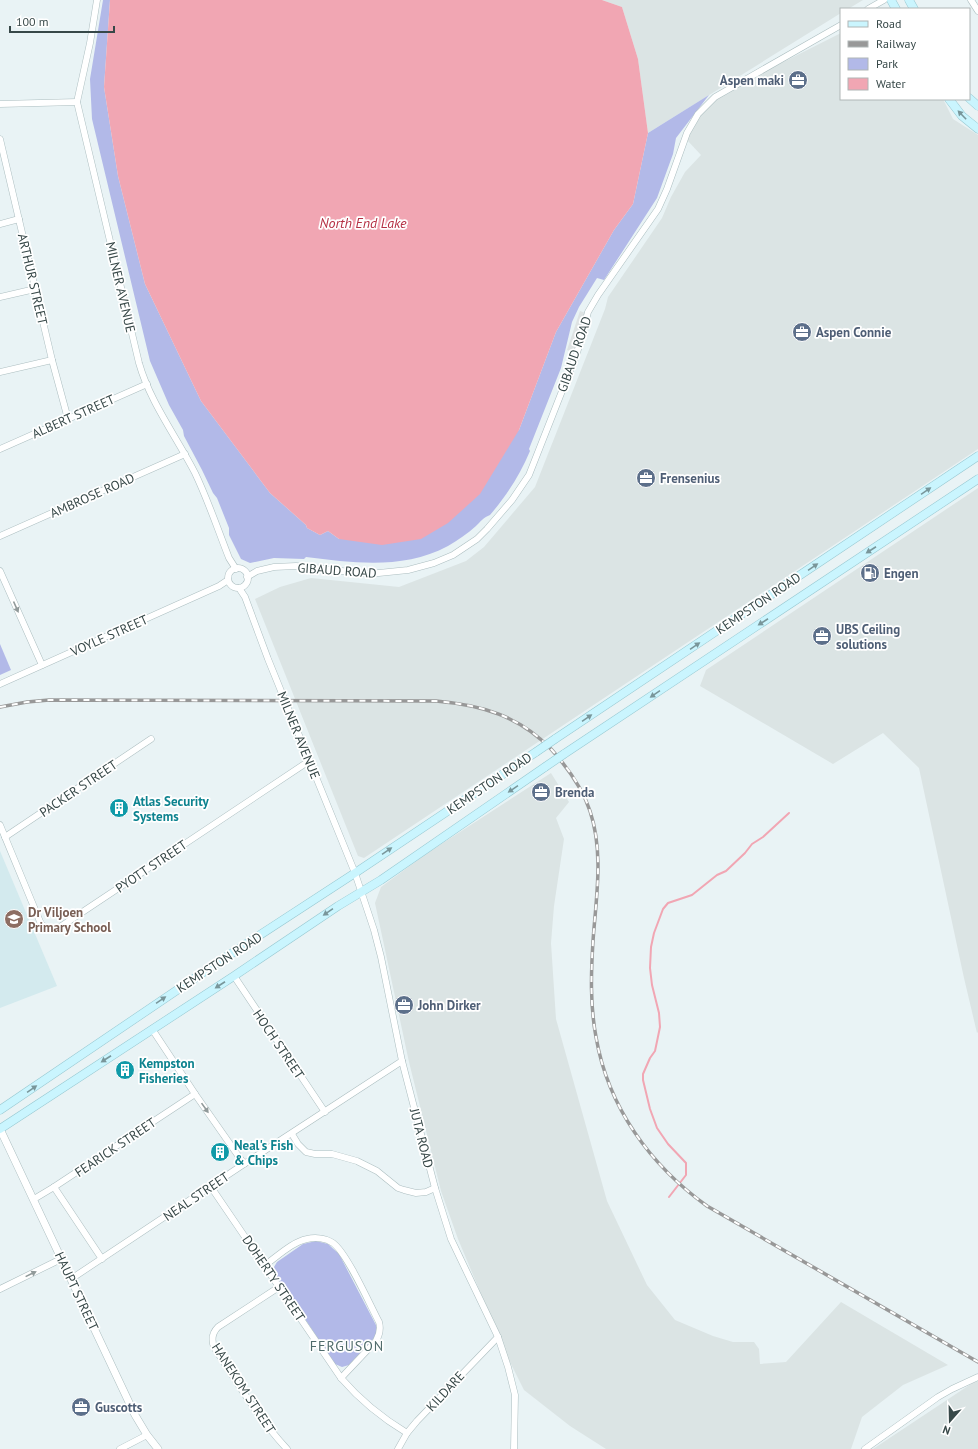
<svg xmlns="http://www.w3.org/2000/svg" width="978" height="1449" font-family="'PT Sans',sans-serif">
<rect width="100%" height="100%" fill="#e9f3f5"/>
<g fill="#dbe4e4">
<polygon points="602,0 863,0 848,9 841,9 841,13 648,133 638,59 622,7"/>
<polygon points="841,33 841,99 943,99 953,119 978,135 978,449 364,858 358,856 255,599 280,587 311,578 399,587 466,561 484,547 535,487 605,309 608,297 662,218 671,197 685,172 701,155 687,140 693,125 708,104 726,91"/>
<polygon points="978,488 978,1032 977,1033 964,978 919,768 883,733 833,764 700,686 706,670"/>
<polygon points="551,773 569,802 556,818 564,839 554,906 551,943 556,1019 607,1201 647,1285 675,1320 713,1336 733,1342 754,1342 759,1349 760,1364 786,1362 841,1302 948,1365 903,1385 862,1417 851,1449 606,1449 570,1426 524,1390 507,1356 458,1239 441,1191 409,1062 375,903 381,887 426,854"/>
<polygon points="978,1373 978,1449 873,1449 971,1384"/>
</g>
<polygon fill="#d3eaee" points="0,851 57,986 0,1008"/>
<g fill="#b2b9e8">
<path d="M103,0H110L104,87L118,176L145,284L201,401L270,493L306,525L307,528L320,535L328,531L339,539L519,430L556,332L614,230L633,204L648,133L709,95L676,138L673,154L657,198L604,280L597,278L579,307L572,322L561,368L529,449L530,451C520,475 507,495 490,515C484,517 480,522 476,526C467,534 458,540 448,546C403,570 354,563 306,557L304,559L274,558L250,563L241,559L229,535V528L217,498L213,493L202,470L184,436L183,430L169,405L150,361L92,119L90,79Z"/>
<polygon points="0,644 11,670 0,675"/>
<polygon points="316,1241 328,1244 339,1254 377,1327 377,1331 375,1337 349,1365 342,1367 335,1364 275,1274 274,1267 277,1262 303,1244"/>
</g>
<polygon fill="#dee3e3" points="580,311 588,314 577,353 567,350"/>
<polygon fill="#f1a6b3" points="110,0 602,0 622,7 638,59 648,133 633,204 614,230 556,332 519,430 480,494 448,523 421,539 382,545 339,539 328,531 320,535 307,528 306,525 270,493 201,401 145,284 118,176 104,87"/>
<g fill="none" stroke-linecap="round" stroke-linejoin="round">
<polyline stroke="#f1a6b3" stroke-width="2" points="669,1197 686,1175 686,1163 668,1144 657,1128 650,1109 643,1080 643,1074 650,1058 655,1051 660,1027 659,1013 652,985 650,968 651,947 654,933 663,909 668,903 692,895 717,875 726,871 745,853 752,844 763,837 789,813"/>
<g stroke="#acbec0" stroke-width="7">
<g id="minor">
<path d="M97,0L90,43L77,102L139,363C150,402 176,436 195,473C208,500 218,530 229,558L236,569"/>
<polyline points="971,0 978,11"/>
<polyline points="868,9 884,0"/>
<polyline points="0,104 77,102"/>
<polyline points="0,139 52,360 68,419"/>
<polyline points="0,224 19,219"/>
<polyline points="0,297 35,289"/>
<polyline points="0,372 52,360"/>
<polyline points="0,449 147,384"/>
<polyline points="0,536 185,454"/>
<circle cx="238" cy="578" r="10"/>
<polyline points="0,571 42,665"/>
<polyline points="247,577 257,571 274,567 296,566 369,574 408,570 434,563 453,555 477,539 487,529 512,500 529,475 577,353 588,312 598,295 658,209 667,189 687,133 698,114 715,97 841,25"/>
<polyline points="239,588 245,597 268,659 355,873 374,930 381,957 402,1061 435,1188 451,1239 498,1337 508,1367 515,1395 514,1449"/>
<polyline points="0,684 219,586 228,580"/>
<polyline points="0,825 41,924 48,929 57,929 309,761"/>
<polyline points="5,837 151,739"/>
<polyline points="234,976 325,1112"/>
<polyline points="152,1029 195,1094 244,1164"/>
<polyline points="292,1134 298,1144 306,1152 315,1154 332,1154 357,1161 377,1171 398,1188 404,1190 416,1193 426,1192 435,1188"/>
<polyline points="54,1187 102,1259"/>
<path d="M211,1187L341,1378C360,1400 382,1418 407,1433"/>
<polyline points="34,1199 54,1187 195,1094"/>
<path d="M265,1265C278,1256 292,1242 307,1239C315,1237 326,1238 333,1243C347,1253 370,1305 379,1322C381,1329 380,1334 376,1341L341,1378"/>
<polyline points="71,1279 244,1164 402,1061"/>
<path d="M279,1287L218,1327C212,1333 211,1339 214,1347C237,1382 258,1418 287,1449"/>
<polyline points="0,1289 61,1259"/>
<polyline points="120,1449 147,1435"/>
<polyline points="398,1449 407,1433 417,1421 498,1337"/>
<polyline points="865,1449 938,1397 952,1389 978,1377"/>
</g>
</g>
<g stroke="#acbec0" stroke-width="8">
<polyline id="tertiary" points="0,1129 135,1415 147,1435 158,1449"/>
</g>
<g stroke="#97c8d1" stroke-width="9">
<g id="secondary">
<polyline points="891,0 896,9"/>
<polyline points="909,0 914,9"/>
<polyline points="969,98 978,106"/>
<polyline points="949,99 962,116 978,129"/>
<polyline points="555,739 978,456"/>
<polyline points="564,754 978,479"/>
<polyline points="0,1110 223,959 355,873 536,752"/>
<polyline points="0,1129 234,976 338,906 381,880 545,767"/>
</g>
</g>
<use href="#minor" stroke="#fff" stroke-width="6"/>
<use href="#tertiary" stroke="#fff" stroke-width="7"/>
<use href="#secondary" stroke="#caf5fe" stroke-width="8"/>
<g stroke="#989898" stroke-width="3.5">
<path id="rail" d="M0,707L27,702L49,700L436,701C482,705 519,716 551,749C568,768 582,787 590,811C604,853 596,898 593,941C591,973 590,1005 596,1037C608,1107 650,1165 707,1206L978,1362"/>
</g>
<use href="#rail" stroke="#fff" stroke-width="2" stroke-dasharray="6" stroke-linecap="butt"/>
<g stroke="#97c8d1" stroke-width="9" stroke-linecap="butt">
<g id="secondary-bridge">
<polyline points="536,752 555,739"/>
<polyline points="545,767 564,754"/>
</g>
</g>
<use href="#secondary-bridge" stroke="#caf5fe" stroke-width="8"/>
</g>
<defs><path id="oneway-solid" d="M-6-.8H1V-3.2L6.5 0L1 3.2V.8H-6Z"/></defs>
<g fill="#79969a">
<use href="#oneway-solid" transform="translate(962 115) rotate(-134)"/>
<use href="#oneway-solid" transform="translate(926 491) rotate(-34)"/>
<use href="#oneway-solid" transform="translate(871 550) rotate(147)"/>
<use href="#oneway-solid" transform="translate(813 567) rotate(-34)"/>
<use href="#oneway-solid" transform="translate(763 622) rotate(147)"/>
<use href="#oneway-solid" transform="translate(695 646) rotate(-34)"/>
<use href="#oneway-solid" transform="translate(655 694) rotate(146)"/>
<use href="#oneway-solid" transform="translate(587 718) rotate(-34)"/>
<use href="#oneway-solid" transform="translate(513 789) rotate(146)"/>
<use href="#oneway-solid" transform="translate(387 851) rotate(-34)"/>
<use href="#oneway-solid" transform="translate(328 912) rotate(146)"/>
<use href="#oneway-solid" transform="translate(220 985) rotate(147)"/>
<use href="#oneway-solid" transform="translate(161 1000) rotate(-34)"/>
<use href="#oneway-solid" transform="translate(106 1059) rotate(147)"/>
<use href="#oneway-solid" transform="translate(32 1089) rotate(-35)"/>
</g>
<g fill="#919a9a">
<use href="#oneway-solid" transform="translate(16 607) rotate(66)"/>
<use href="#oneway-solid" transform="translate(205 1108) rotate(55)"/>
<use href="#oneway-solid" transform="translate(31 1274) rotate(-26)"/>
</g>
<defs>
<g id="office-disc" transform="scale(1)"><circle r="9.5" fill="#5c6f8a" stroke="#fff"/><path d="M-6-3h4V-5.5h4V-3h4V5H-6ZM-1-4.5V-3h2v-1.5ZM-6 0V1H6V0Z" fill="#fff"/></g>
<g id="fuel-disc" transform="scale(1)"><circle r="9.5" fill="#5c6f8a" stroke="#fff"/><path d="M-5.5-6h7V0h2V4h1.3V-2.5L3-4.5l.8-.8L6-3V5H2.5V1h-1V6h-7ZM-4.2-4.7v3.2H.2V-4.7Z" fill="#fff"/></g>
<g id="building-disc" transform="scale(1)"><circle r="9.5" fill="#0f9aa8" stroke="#fff"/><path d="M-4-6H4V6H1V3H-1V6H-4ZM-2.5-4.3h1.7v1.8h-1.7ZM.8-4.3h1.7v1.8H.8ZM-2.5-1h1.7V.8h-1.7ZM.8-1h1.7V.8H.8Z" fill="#fff"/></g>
<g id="school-disc" transform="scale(1)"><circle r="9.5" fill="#8d6e63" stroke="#fff"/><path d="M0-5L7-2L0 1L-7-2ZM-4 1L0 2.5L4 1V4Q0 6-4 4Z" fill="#fff"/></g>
</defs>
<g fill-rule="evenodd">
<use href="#office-disc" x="798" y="80"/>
<use href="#office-disc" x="802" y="332"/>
<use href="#office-disc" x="646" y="478"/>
<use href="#fuel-disc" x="870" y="573"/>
<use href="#office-disc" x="822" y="636"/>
<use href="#office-disc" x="541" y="792"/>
<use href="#building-disc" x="119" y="808"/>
<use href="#school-disc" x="14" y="919"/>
<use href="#office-disc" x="404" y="1005"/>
<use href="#building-disc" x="125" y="1070"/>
<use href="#building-disc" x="220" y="1152"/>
<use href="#office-disc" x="81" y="1407"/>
</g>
<g text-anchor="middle" stroke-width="3.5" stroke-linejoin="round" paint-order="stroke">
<g font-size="13" font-weight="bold" fill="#4e5e75" stroke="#fff" text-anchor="start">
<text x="784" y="85" text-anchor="end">Aspen maki</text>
<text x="816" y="337">Aspen Connie</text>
<text x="660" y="483">Frensenius</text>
<text x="884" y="578">Engen</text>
<text x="836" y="634">UBS Ceiling<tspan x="836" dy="15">solutions</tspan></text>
<text x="555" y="797">Brenda</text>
<text x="418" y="1010">John Dirker</text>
<text x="95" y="1412">Guscotts</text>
</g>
<g font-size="13" fill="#374848" stroke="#fff">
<text transform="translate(33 279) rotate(77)" y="5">ARTHUR STREET</text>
<text transform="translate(121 287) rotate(77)" y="5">MILNER AVENUE</text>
<text transform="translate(574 354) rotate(-71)" y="5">GIBAUD ROAD</text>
<text transform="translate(73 416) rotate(-24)" y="5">ALBERT STREET</text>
<text transform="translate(92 495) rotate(-24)" y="5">AMBROSE ROAD</text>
<text transform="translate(337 570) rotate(4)" y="5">GIBAUD ROAD</text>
<text transform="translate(758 603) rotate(-34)" y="5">KEMPSTON ROAD</text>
<text transform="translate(109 635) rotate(-24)" y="5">VOYLE STREET</text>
<text transform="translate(299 735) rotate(68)" y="5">MILNER AVENUE</text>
<text transform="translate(489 783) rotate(-34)" y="5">KEMPSTON ROAD</text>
<text transform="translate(78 788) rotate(-34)" y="5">PACKER STREET</text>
<text transform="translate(151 866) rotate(-34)" y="5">PYOTT STREET</text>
<text transform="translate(219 962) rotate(-33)" y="5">KEMPSTON ROAD</text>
<text transform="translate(279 1044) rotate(56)" y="5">HOCH STREET</text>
<text transform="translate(422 1138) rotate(76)" y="5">JUTA ROAD</text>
<text transform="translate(115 1147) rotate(-34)" y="5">FEARICK STREET</text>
<text transform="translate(196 1196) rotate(-34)" y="5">NEAL STREET</text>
<text transform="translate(274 1278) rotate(56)" y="5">DOHERTY STREET</text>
<text transform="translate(77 1291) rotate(65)" y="5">HAUPT STREET</text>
<text transform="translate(244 1388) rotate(57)" y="5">HANEKOM STREET</text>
<text transform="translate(445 1391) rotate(-47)" y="5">KILDARE</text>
</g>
<g font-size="13" font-weight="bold" fill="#0d838f" stroke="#fff" text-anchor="start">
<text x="133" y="806">Atlas Security<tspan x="133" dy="15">Systems</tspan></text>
<text x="139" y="1068">Kempston<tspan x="139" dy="15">Fisheries</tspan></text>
<text x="234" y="1150">Neal's Fish<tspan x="234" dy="15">&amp; Chips</tspan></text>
</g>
<g font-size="13" font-weight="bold" fill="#785e54" stroke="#fff" text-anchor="start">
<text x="28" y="917">Dr Viljoen<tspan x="28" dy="15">Primary School</tspan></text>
</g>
<g font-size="14" font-style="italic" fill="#b53044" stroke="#fff">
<text x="363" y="228">North End Lake</text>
</g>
<g font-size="14" letter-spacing="1" fill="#4f6b6b" stroke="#fff">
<text x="347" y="1351">FERGUSON</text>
</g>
</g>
<rect x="840" y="8" width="130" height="92" fill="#ffffff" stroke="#afb6b6"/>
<rect x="848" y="21" width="20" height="6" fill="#caf5fe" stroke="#afb6b6"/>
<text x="876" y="28" font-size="12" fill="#374848">Road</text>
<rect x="848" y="41" width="20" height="6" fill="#989898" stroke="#afb6b6"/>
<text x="876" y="48" font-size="12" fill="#374848">Railway</text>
<rect x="848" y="58" width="20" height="12" fill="#b2b9e8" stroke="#afb6b6"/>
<text x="876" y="68" font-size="12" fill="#374848">Park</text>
<rect x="848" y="78" width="20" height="12" fill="#f1a6b3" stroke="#afb6b6"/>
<text x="876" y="88" font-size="12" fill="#374848">Water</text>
<g transform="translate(950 1421) rotate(200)" stroke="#ffffff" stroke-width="3" paint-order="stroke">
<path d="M0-3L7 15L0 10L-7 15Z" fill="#374848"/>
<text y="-6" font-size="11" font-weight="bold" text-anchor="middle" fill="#374848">N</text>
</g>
<path d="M10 26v6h104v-6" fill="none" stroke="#374848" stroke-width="2"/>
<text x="16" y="26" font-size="12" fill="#374848" stroke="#ffffff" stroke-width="3" paint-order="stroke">100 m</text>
</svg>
